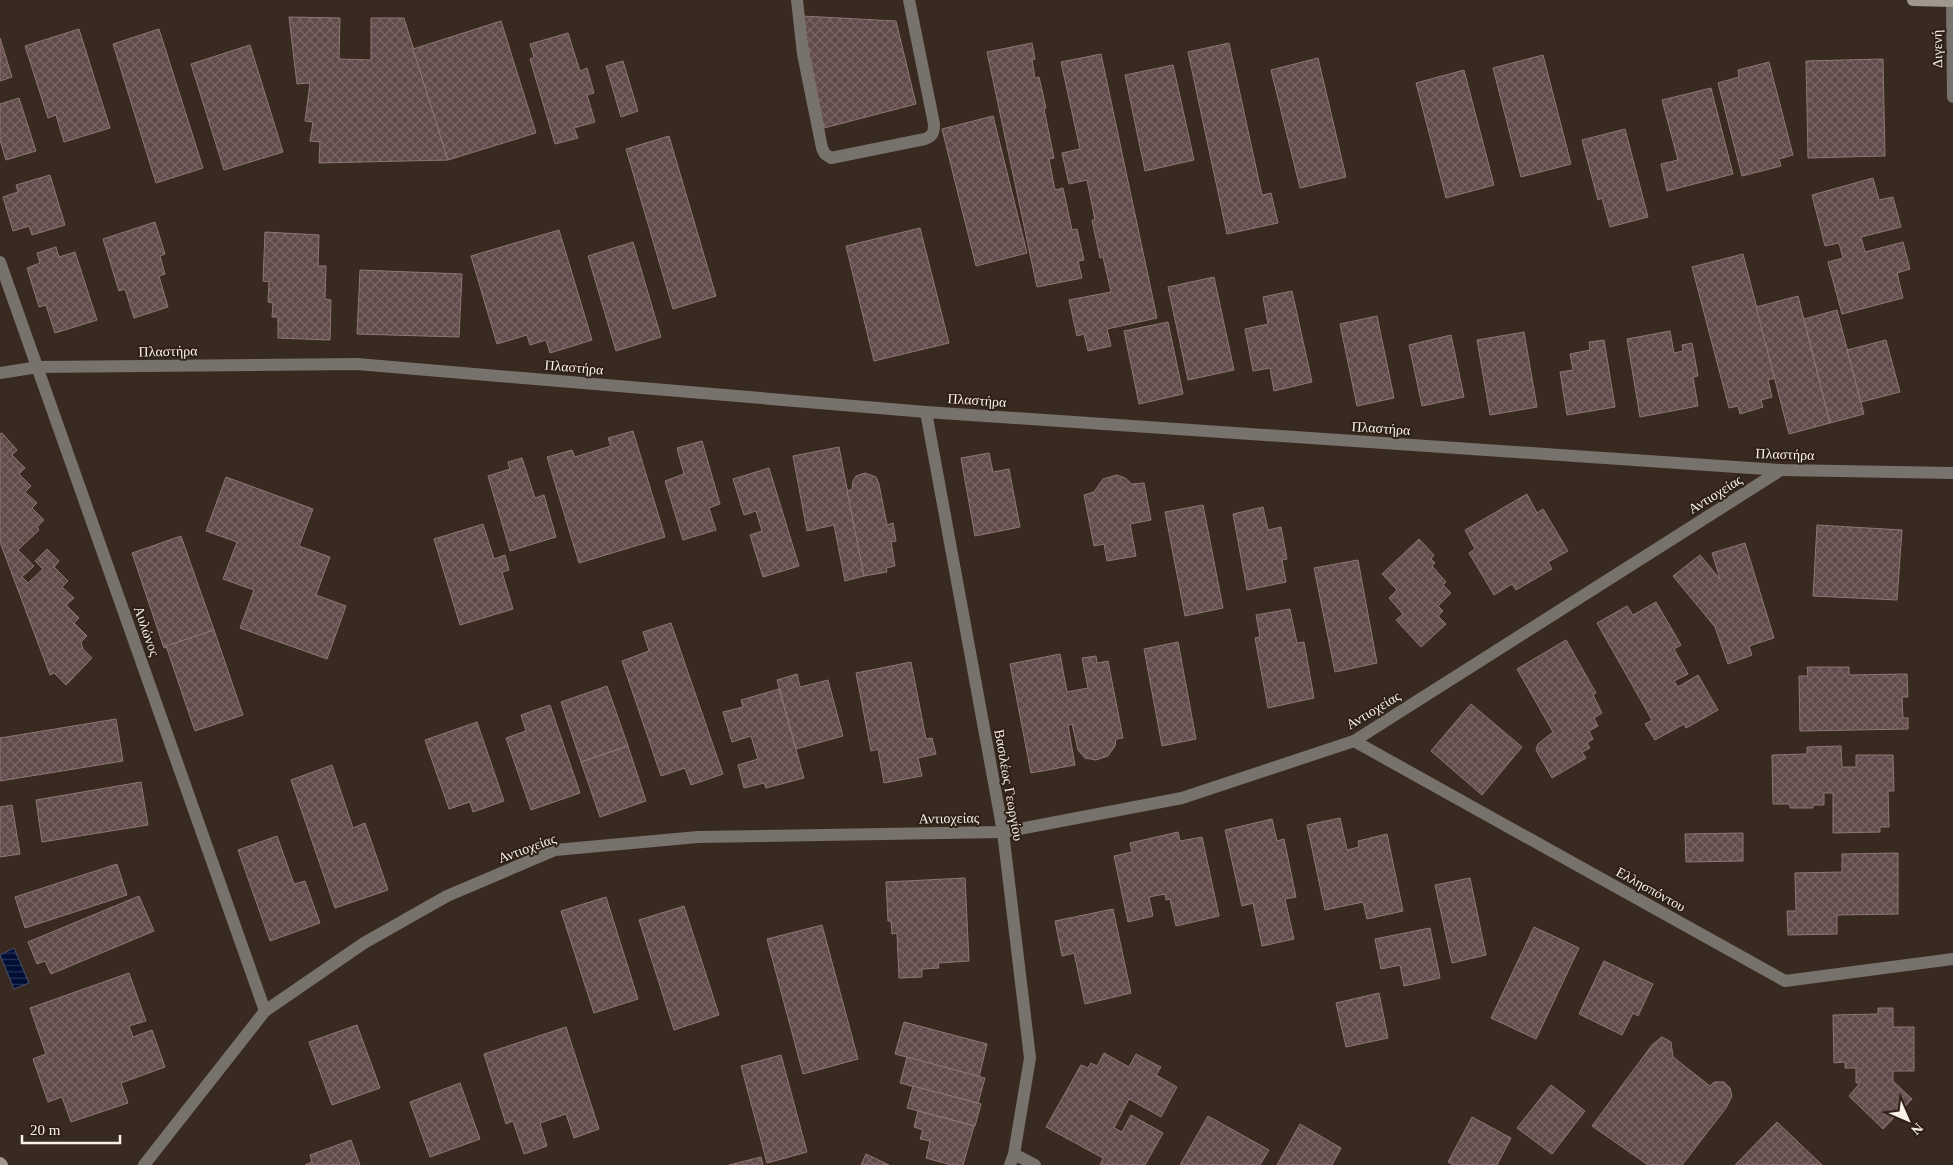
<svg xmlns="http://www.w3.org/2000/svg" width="1953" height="1165" font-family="Georgia,serif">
<defs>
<pattern id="water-rules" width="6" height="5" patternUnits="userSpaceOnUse" patternTransform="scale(1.25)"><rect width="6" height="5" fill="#000e36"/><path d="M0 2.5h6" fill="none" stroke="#263153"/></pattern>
<pattern id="building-cross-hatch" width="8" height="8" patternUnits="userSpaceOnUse" patternTransform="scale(1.25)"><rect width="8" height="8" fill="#604b4a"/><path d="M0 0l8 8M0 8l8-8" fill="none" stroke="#786564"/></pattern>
</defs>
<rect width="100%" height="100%" fill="#382a20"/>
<polygon fill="url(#water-rules)" stroke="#4b526c" points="14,948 29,983 14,989 0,955"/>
<g fill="url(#building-cross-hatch)" stroke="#8d7775">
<polygon points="802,16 896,21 916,104 824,128"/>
<polygon points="289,17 340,18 339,59 371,60 371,18 404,18 448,160 319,163 320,142 310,141 313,122 305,121 310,83 297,84"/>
<polygon points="501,21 536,133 448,160 413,49"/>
<polygon points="79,29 110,128 64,142 56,115 48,118 25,46"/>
<polygon points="159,29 203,168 156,183 113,44"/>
<polygon points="568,33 580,71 587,68 594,93 587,95 595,122 574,128 578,138 555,144 530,59 534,57 530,44"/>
<polygon points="0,38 12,77 0,81"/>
<polygon points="1032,43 1035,59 1032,60 1035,78 1039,77 1046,108 1044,109 1054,158 1049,159 1055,190 1063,188 1072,230 1077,229 1084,260 1078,261 1082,278 1037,287 987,52"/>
<polygon points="1229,43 1262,195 1271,193 1278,223 1227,234 1188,52"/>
<polygon points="250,45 283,152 224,170 191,64"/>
<polygon points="1101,54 1157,318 1107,329 1111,346 1088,351 1084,334 1077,336 1069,300 1111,292 1103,257 1100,258 1092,220 1095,220 1087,180 1069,184 1062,153 1080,149 1061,62"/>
<polygon points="1543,55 1571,164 1521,177 1493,68"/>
<polygon points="1318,58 1346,177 1300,188 1271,70"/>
<polygon points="1883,59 1885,156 1808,158 1806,61"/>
<polygon points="623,61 638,111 621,117 606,66"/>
<polygon points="1769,62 1793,155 1779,159 1781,166 1742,176 1718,83 1739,77 1738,70"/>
<polygon points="1173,65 1194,160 1145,171 1125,75"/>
<polygon points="1464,70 1494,185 1446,198 1416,83"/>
<polygon points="1711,88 1733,174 1667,191 1661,164 1678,160 1662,100"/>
<polygon points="19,98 36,151 6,160 0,140 0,104"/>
<polygon points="993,116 1027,253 976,266 942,129"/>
<polygon points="1625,129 1648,217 1610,227 1602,198 1598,200 1582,140"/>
<polygon points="669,136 716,296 673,309 626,149"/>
<polygon points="50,175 65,225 32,235 29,226 13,231 3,197 18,192 16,185"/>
<polygon points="1873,178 1879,200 1893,197 1901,227 1861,237 1865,252 1903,242 1910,269 1897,273 1903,298 1842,314 1828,262 1843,258 1839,243 1825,246 1812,195"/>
<polygon points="155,222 165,254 160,256 165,274 159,276 168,307 134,318 125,289 119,291 103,239"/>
<polygon points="920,228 949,343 874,361 846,246"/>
<polygon points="559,230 592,340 550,353 546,340 530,345 527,335 497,344 471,256"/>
<polygon points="265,232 319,235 318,266 326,266 325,299 331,300 330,340 278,338 278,317 272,317 273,303 268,302 269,282 263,281"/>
<polygon points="633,242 661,337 616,351 588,256"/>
<polygon points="56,247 59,257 75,252 97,320 55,333 46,305 39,307 27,268 40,263 37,253"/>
<polygon points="1743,254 1775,378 1768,380 1772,397 1761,400 1763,407 1740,414 1738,406 1729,408 1692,267"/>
<polygon points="360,270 462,274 459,337 357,334"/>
<polygon points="1214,277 1234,370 1188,380 1168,287"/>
<polygon points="1292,291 1312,382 1274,391 1270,368 1253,371 1245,329 1268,324 1263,297"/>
<polygon points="1798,296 1830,423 1789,434 1756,307"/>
<polygon points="1837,310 1864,414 1830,423 1804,319"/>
<polygon points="1377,316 1394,398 1357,406 1340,324"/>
<polygon points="1168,322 1183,394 1139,404 1124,331"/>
<polygon points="1670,331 1674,353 1683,351 1682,345 1692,343 1698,376 1693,377 1698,406 1640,417 1627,339"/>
<polygon points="1524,332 1537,407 1490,415 1477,340"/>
<polygon points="1451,335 1464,397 1422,406 1409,345"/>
<polygon points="1604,340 1615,407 1567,415 1560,372 1573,370 1570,354 1590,350 1589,342"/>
<polygon points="1886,340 1900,392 1861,402 1847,350"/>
<polygon points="633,431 665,537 579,563 547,457 572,450 575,457 611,446 608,438"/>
<polygon points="2,433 17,450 12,455 25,468 19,474 31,486 25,492 37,503 32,508 44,520 37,527 39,530 18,550 34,566 22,577 28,583 43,569 35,561 47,549 59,561 54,567 68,581 62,587 74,598 66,605 79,618 74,623 87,636 81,642 83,649 92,658 66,685 54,673 50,675 0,542 0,434"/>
<polygon points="702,441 720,504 709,508 716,530 683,540 665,481 684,474 677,448"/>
<polygon points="839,447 864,576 845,581 834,525 807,531 793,456"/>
<polygon points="989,453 993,472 1009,469 1020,527 975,536 961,458"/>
<polygon points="522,458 535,498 544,495 556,537 510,551 488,476 510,469 508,462"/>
<polygon points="769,468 799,566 763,577 750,535 762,531 756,511 744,515 733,479"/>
<polygon points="865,473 876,477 879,484 887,525 893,523 896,541 891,542 895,566 886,568 887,572 864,576 847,491 852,489 853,481 856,476"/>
<polygon points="1117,475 1125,478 1132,484 1144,483 1151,520 1130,524 1136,556 1107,561 1104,544 1094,546 1084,495 1094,492 1103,479"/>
<polygon points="226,477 313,509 299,546 330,557 316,595 346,606 327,659 240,628 254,590 223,579 237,542 206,531"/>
<polygon points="1527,494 1537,513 1543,509 1568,551 1548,562 1552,569 1516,590 1512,584 1494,595 1469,553 1475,549 1465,530"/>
<polygon points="1203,505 1223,608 1185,616 1165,512"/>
<polygon points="1263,507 1268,530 1281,527 1287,559 1282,560 1286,582 1247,590 1233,514"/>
<polygon points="483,524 494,559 505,555 509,570 502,572 513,609 460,625 434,539"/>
<polygon points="1817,525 1902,530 1897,600 1813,596"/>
<polygon points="181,536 214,630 164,648 132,553"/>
<polygon points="1419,539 1434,555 1431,559 1435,563 1432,566 1446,582 1443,585 1451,593 1438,606 1443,611 1438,616 1446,624 1421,647 1396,620 1403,614 1389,598 1397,590 1382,574"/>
<polygon points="1745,543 1774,638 1749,646 1752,655 1728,664 1715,627 1673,576 1700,555 1720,579 1712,553"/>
<polygon points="1358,560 1377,663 1335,672 1314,568"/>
<polygon points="1656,602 1681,645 1674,649 1688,674 1674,681 1678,687 1698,675 1718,710 1686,728 1684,724 1655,740 1645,724 1652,720 1597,623 1627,606 1633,615"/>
<polygon points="1290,609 1297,643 1304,642 1314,698 1268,708 1255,638 1260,637 1256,615"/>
<polygon points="671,623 723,774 691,785 685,768 661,776 622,661 649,651 643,632"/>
<polygon points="214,630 243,715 195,731 166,646"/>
<polygon points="1566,640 1596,693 1593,695 1602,713 1594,718 1598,726 1589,731 1593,739 1587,743 1590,748 1582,752 1586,758 1552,778 1536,750 1538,744 1553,732 1517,669"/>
<polygon points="1178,642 1196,739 1162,746 1144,649"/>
<polygon points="1060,654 1067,692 1088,688 1082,658 1096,656 1097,663 1108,661 1123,738 1116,739 1115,746 1108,756 1096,760 1085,758 1078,750 1072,724 1068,725 1075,765 1031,773 1010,664"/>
<polygon points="911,662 926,739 932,738 936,754 918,758 922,776 884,783 878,749 871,751 856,673"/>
<polygon points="1807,667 1849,667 1849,675 1907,674 1908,697 1902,697 1903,718 1908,718 1908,729 1800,731 1799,676 1808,676"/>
<polygon points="797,674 800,687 828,680 843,736 796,749 777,680"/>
<polygon points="607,686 628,746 581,762 561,702"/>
<polygon points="779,689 804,778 766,788 764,783 744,788 738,765 758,759 751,736 732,742 723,712 743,707 741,700"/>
<polygon points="1471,704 1522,747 1482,795 1431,751"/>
<polygon points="550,705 580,793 531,810 506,738 526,731 521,715"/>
<polygon points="116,719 123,761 0,781 0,738"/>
<polygon points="477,722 504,801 473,812 470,802 449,809 425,740"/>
<polygon points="628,746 646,801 600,817 581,762"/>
<polygon points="1841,746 1842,767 1856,767 1856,755 1893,755 1894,791 1888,791 1889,827 1880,827 1880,832 1833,833 1833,793 1824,793 1824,805 1813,805 1813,808 1790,808 1790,804 1773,804 1772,755 1807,754 1807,747"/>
<polygon points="332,765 353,828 365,823 388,890 335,908 291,780"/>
<polygon points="141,782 148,825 42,842 36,800"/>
<polygon points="12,805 20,854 0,857 0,807"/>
<polygon points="1340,818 1347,850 1359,847 1358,841 1387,834 1403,911 1367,919 1363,902 1325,910 1307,825"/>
<polygon points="1272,819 1277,841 1284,839 1296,897 1285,899 1294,939 1262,946 1253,903 1242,906 1225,830"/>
<polygon points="1178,832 1180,841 1202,837 1219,916 1176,926 1170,899 1166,900 1165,894 1149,897 1153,916 1128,922 1114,856 1132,852 1130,843"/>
<polygon points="1743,833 1743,861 1686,862 1685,834"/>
<polygon points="277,836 294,884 305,881 320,923 270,941 238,850"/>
<polygon points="1898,853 1898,914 1837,915 1837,934 1788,935 1787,911 1796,911 1795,873 1842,872 1842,854"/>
<polygon points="117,864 127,895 25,928 15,897"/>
<polygon points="965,878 969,961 938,963 939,968 922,969 922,977 899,978 897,933 892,934 891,921 888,921 886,882"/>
<polygon points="1470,878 1486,955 1452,963 1435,885"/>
<polygon points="139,896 154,931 51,974 45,961 37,964 28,942"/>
<polygon points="606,897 638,999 594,1013 561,911"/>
<polygon points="684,906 719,1015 674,1030 639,920"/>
<polygon points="1113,909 1131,993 1085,1004 1074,953 1062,956 1055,921"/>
<polygon points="822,925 858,1059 803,1074 767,939"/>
<polygon points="1534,927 1579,948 1536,1039 1491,1018"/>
<polygon points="1430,928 1440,978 1404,986 1400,965 1381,969 1375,939"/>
<polygon points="1604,961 1653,984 1638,1016 1633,1013 1622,1035 1579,1014"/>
<polygon points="129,973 146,1021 129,1026 133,1037 152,1030 165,1067 121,1083 128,1103 71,1122 62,1097 48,1102 33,1059 46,1054 30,1008"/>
<polygon points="1379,993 1388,1038 1346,1047 1336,1003"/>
<polygon points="1878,1008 1893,1008 1893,1027 1914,1027 1914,1071 1893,1071 1893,1081 1912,1099 1883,1129 1849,1096 1860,1083 1856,1083 1856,1068 1845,1068 1845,1062 1834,1063 1833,1015 1878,1014"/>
<polygon points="904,1022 987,1044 979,1077 895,1054"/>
<polygon points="357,1025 380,1088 332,1105 309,1042"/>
<polygon points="566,1027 599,1129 574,1138 566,1114 540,1123 547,1146 524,1154 513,1121 506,1124 484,1054"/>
<polygon points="1662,1037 1671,1042 1673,1057 1710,1086 1714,1082 1724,1082 1730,1088 1732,1096 1726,1108 1682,1165 1648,1165 1592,1126 1652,1045"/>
<polygon points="1104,1053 1129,1067 1136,1054 1161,1067 1156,1075 1177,1087 1161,1117 1129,1099 1114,1128 1122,1132 1131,1115 1163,1133 1145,1165 1100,1165 1103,1158 1046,1127 1081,1065 1088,1068 1091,1063 1097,1066"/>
<polygon points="781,1055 807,1152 767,1163 741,1066"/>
<polygon points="907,1057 985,1078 978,1103 900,1083"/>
<polygon points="460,1083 480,1139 430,1157 410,1102"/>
<polygon points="1551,1085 1585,1111 1552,1154 1517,1128"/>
<polygon points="913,1086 981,1104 975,1126 907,1108"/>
<polygon points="918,1111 974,1126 963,1165 951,1165 926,1158 930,1141 920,1139 923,1130 914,1127"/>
<polygon points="1208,1116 1269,1150 1260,1165 1180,1165"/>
<polygon points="1472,1117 1511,1138 1497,1165 1453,1165 1448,1162"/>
<polygon points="1777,1122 1822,1165 1735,1165"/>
<polygon points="1300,1124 1341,1148 1332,1165 1277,1165"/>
<polygon points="351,1140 360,1165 305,1165 312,1162 310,1155"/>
<polygon points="866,1154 889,1165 861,1165"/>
<polygon points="761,1157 763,1165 729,1165"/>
</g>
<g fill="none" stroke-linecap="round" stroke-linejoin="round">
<g stroke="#77726b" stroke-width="12">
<path d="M797,0L803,54L822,148L825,154L831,158L925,139C933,136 934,132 934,124L909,0"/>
<polyline points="1952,0 1953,97"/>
<polyline points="0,262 265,1011"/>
<polyline points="0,373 38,367 357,364 926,412 1781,470 1953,473"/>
<polyline points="926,412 1003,832 1030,1058 1014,1154 1010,1165"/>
<polyline points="1354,741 1785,981 1953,959"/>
<polyline points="1014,1154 1035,1165"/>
<polyline points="144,1165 265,1011 364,943 447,896 555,850 698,837 1003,832 1182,798 1354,741 1781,470"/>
</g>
<g stroke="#a1988d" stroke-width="12">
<polyline points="1913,0 1953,1"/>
<polyline points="0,1163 2,1165"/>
</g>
</g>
<g text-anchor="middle" stroke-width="4" stroke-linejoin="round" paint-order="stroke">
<g font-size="14" fill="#faf0ea" stroke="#2e2016">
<text transform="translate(1937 49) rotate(-91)" y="5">Διγενή</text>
<text transform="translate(168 351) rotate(-1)" y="5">Πλαστήρα</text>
<text transform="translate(574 367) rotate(5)" y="5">Πλαστήρα</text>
<text transform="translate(977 400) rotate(4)" y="5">Πλαστήρα</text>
<text transform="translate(1381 428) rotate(4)" y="5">Πλαστήρα</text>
<text transform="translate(1785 454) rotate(2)" y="5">Πλαστήρα</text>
<text transform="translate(1715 494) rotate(-32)" y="5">Αντιοχείας</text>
<text transform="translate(147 631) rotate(71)" y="5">Αυλώνος</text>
<text transform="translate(1373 710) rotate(-31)" y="5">Αντιοχείας</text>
<text transform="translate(1009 785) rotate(80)" y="5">Βασιλέως Γεωργίου</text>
<text transform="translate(949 818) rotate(-1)" y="5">Αντιοχείας</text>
<text transform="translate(527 848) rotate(-20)" y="5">Αντιοχείας</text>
<text transform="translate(1651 889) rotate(29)" y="5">Ελλησπόντου</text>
</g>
</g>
<g transform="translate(1908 1120) rotate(135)" stroke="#2e2016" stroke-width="4" paint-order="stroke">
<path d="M0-4L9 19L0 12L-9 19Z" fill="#faf0ea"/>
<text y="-8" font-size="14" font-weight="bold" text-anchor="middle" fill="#faf0ea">N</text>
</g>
<path d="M22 1135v8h98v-8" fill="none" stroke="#faf0ea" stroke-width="2.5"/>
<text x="30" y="1135" font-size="15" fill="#faf0ea" stroke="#2e2016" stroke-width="4" paint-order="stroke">20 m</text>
</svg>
